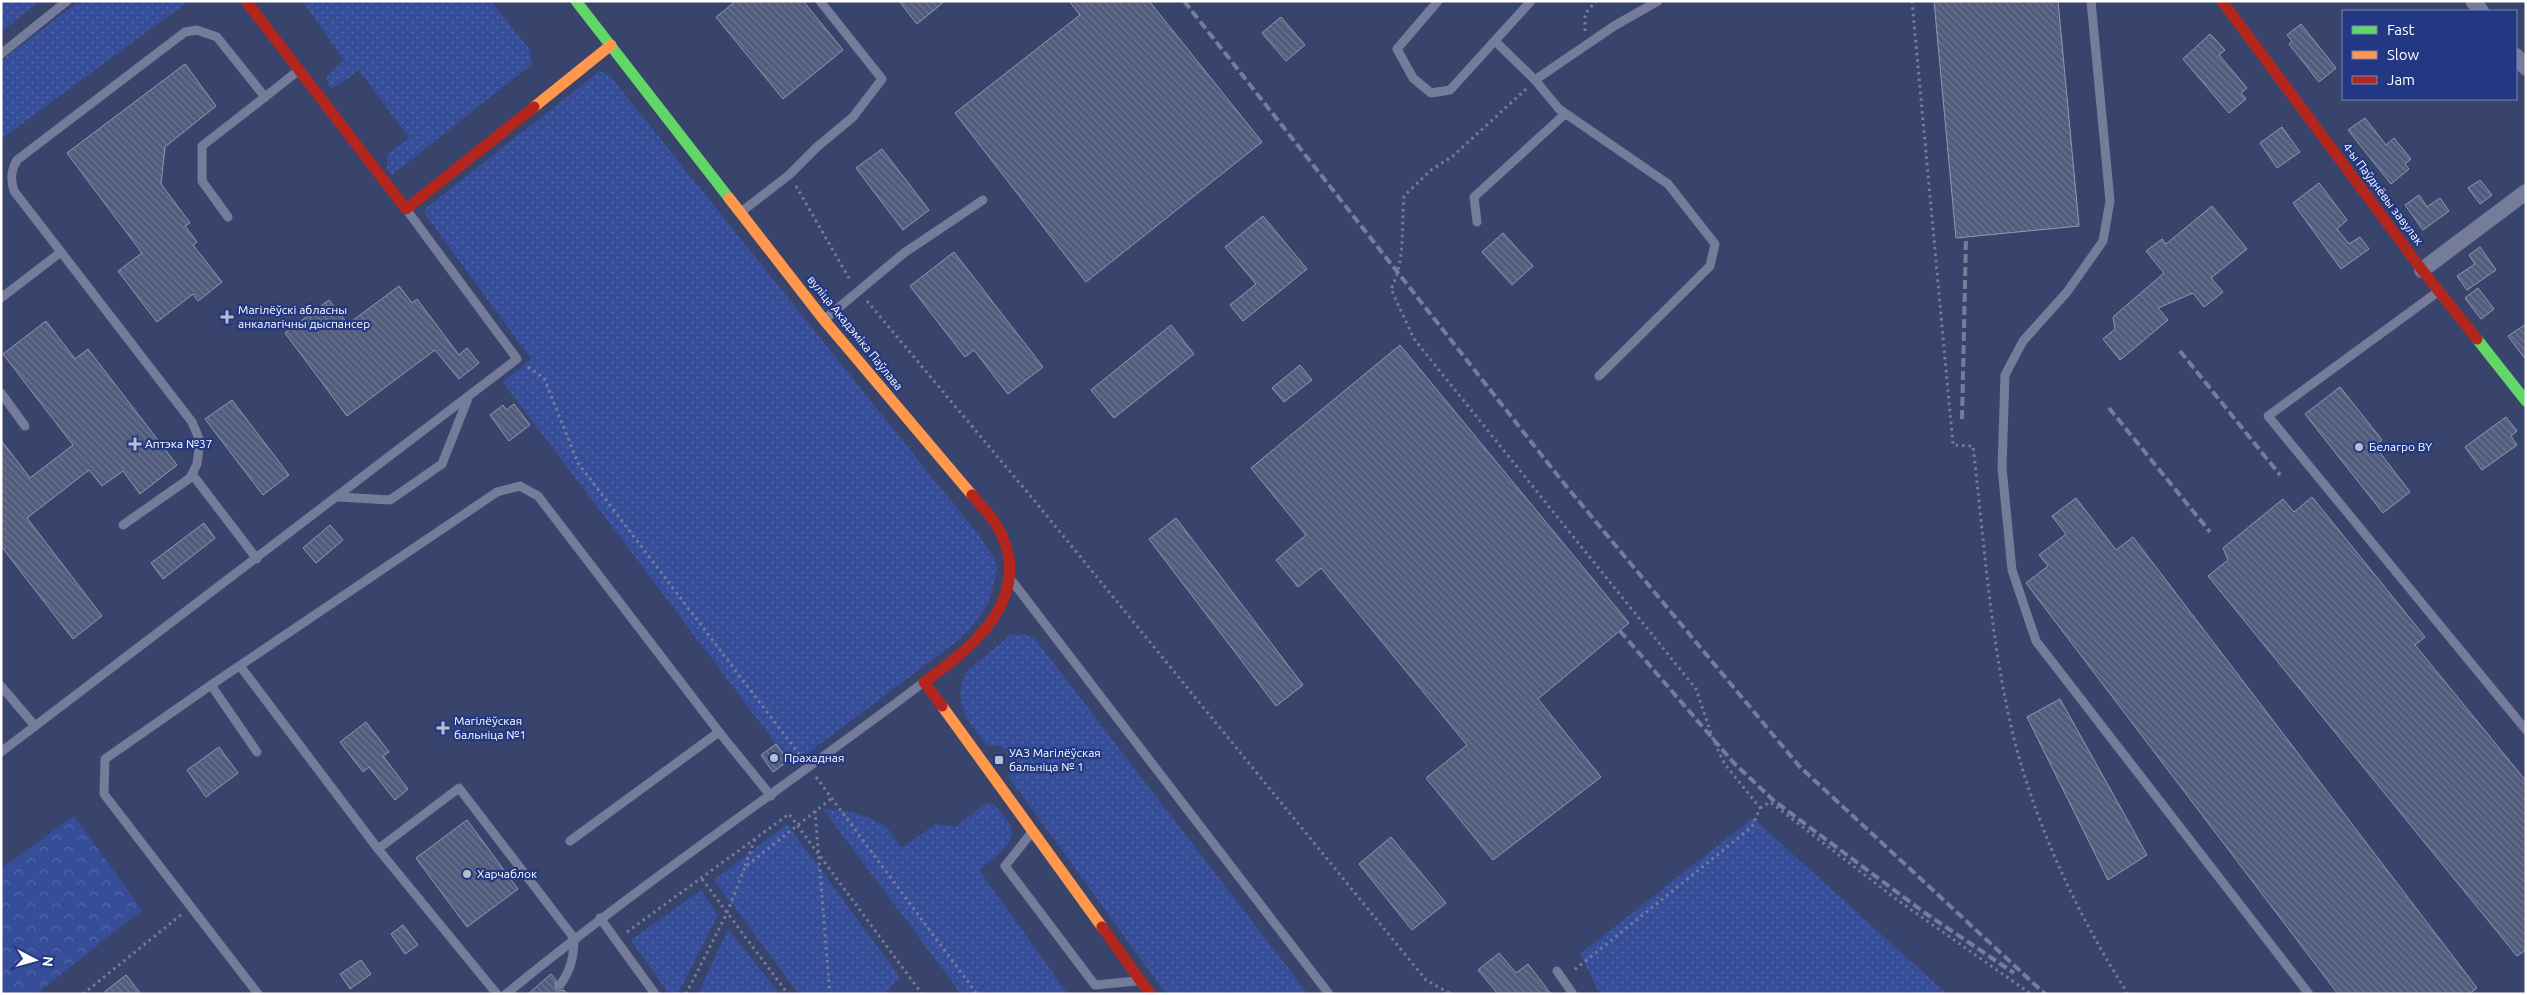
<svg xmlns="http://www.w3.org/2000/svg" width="2527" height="995" font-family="Ubuntu,sans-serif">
<defs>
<pattern id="grass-dots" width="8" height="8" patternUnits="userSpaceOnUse" patternTransform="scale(1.25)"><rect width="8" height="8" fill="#364e99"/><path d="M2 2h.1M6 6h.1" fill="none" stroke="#5469a8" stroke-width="1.8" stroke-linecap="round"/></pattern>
<pattern id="forest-crowns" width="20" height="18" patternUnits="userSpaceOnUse" patternTransform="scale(1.25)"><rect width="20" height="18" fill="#364e99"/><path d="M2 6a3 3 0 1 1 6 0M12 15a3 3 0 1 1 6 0" fill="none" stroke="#5469a8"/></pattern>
<pattern id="building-back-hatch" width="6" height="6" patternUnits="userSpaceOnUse" patternTransform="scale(1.25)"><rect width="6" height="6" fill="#515c7c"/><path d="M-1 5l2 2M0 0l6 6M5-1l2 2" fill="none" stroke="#6b7490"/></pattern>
</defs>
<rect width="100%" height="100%" fill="#38446c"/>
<g fill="url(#grass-dots)">
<polygon points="1,1 40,1 1,32"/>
<polygon points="79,1 189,1 1,139 1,61"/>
<polygon points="302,1 491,1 530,50 532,64 392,175 387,169 388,154 409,138 359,70 337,86 331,88 328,85 327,77 344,60"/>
<polygon points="600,71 611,77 980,537 995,559 997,570 989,602 977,620 960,639 792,765 503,382 531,359 425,214 425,209"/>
<path d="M1012,634L1028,635L1035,639L1308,994H1166L1008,776L1017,766L1001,746H987C969,722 950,701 967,671Z"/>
<path d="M988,803L994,804C999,810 1005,816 1009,823C1021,843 990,859 979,870L1068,994H961L823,809C842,808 873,816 888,829C893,834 897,843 902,848L936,824L956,827L983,805Z"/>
<polygon points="1753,818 1947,994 1600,994 1580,954"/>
<polygon points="787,824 900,977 884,994 799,994 714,880"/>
<polygon points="701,890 718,915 678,994 669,994 631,940"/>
<polygon points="728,929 780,994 698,994"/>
</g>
<polygon fill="url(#forest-crowns)" points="74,816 142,910 36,994 1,994 1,869"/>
<g fill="url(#building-back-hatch)" stroke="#9199b1">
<polygon points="736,1 803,1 843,50 783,99 716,17"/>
<polygon points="899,1 945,1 917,24"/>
<polygon points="1069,1 1149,1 1262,142 1086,282 955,113 1080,15"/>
<polygon points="1934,1 2058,1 2079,226 1956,238"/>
<polygon points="1281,17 1305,45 1286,61 1262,33"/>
<polygon points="2301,24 2336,68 2319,82 2289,44 2292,41 2287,35"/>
<polygon points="2210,34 2225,50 2219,55 2247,88 2241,93 2246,99 2229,113 2183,59"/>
<polygon points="185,64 216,106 165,147 161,184 190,223 185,226 197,242 193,245 222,282 198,301 193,294 157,322 118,271 142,253 67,153"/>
<polygon points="2365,118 2386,145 2394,138 2411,159 2405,164 2409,169 2391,184 2348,130"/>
<polygon points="2282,127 2300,152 2277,168 2260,143"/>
<polygon points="882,149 929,210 903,230 856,168"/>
<polygon points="2480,180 2492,195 2480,204 2468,188"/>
<polygon points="2319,183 2347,220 2337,229 2349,244 2360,237 2369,249 2341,269 2293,203"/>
<polygon points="2419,195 2427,207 2440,198 2449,211 2423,230 2405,205"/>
<polygon points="2212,206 2247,249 2211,278 2223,292 2204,307 2193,293 2158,308 2168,320 2120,360 2103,339 2115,329 2113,317 2164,273 2146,251 2162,239 2166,244"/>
<polygon points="1263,216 1307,269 1243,321 1230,305 1256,284 1225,247"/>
<polygon points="1503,233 1533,266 1512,285 1482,252"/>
<polygon points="2480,247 2496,270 2467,290 2457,276 2475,264 2469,255"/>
<polygon points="954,252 1043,367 1008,394 974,350 965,357 910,286"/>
<polygon points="399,286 412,303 417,299 459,355 467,348 479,363 459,379 435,350 347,416 285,333 329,300 348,324"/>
<polygon points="2478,288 2494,309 2481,319 2465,298"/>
<polygon points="46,321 75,359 88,349 177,465 140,494 123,471 102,486 89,470 27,518 102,616 73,639 1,546 1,440 30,478 73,445 3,354"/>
<polygon points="2526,324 2526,360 2508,336"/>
<polygon points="1171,325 1194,354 1114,418 1091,390"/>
<polygon points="1400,345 1629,623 1538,699 1601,777 1493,860 1426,778 1467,745 1321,568 1298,587 1276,560 1306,535 1251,468"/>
<polygon points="1300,365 1312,380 1284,402 1272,388"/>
<polygon points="2340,387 2382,440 2374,445 2410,492 2383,513 2305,414"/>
<polygon points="232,400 289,475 263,495 205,419"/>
<polygon points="514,404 530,425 509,441 490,415 503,405 506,410"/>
<polygon points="2506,417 2517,431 2511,436 2517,445 2482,470 2465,447"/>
<polygon points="2312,497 2425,637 2415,645 2526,781 2526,950 2517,956 2208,576 2228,560 2223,548 2283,499 2294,512"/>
<polygon points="2076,498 2116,550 2133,537 2477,988 2469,994 2338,994 2026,583 2048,566 2039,555 2066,534 2052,516"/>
<polygon points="1176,518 1303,685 1276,706 1149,539"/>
<polygon points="204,523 215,538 163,579 151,563"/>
<polygon points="330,525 343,540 316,563 303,548"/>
<polygon points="2060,699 2147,855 2108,880 2027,717"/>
<polygon points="366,722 389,752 383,756 408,789 395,800 369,767 363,772 340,742"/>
<polygon points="776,744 788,761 773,772 761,755"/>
<polygon points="219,747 238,773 206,797 187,770"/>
<polygon points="467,820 518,889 467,927 416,858"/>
<polygon points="1391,837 1446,903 1412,930 1359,864"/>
<polygon points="403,925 418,945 405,954 391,934"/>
<polygon points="1499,953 1516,973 1528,964 1551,994 1498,994 1478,970"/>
<polygon points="361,960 371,974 350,989 340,974"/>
<polygon points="551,974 556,980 555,988 559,991 564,990 567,994 528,994"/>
<polygon points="126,975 141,994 102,994"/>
</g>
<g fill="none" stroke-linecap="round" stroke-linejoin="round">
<g stroke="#747c9a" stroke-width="3" stroke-dasharray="2.5 4" stroke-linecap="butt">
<path d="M1912,1L1953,445L1973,446C1985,548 1992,663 2020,761C2044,843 2082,922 2128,994"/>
<polyline points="1585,31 1585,14 1596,1"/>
<path d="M1526,89L1453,156L1431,170L1404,196C1401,229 1406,259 1391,289L1414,339L1696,689L1713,739L1724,763L1760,808L1752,827L1573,971"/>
<polyline points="796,186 850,280"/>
<polyline points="867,301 1038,505 1426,980 1451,994"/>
<polyline points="528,367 544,378 578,463 802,758"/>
<polyline points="816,777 977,994"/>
<polyline points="1760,808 1770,802 1896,899 2031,994"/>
<polyline points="815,811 830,994"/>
<polyline points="745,866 755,839"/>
<polyline points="702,879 788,994"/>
<polyline points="627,932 789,814 922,994"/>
<polyline points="83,994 182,914"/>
<polyline points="686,994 727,913 745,867 832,798"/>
</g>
<g stroke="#747c9a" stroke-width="9">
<polyline points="1438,1 1397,49 1413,78 1431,93 1450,90 1531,1"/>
<polyline points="2091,1 2110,201 2103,241 2067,292 2023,341 2005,375 2002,468 2012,570 2036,641 2309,994"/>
<polyline points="1495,41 1535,80 1559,109 1668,184 1715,244 1710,266 1599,376"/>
<polyline points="1,54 67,1"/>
<polyline points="1535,80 1614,26 1658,1"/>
<polyline points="741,212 789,175 817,147 853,117 882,79 820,1"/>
<polyline points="228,217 202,181 202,146 265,97"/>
<polyline points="1477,222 1474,197 1565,114"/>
<polyline points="2439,291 2268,416 2526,730"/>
<polyline points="1,298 61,252"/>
<polyline points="825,319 904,253 983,200"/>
<polyline points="1,393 25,426"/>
<polyline points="192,474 257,559"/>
<polyline points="338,497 390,500 442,464 468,398"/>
<path d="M123,525L190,478L197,464L200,441L192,422L14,191C10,179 11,170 17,160L185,32L197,30L217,37L265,97L299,70"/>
<polyline points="1012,581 1329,994"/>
<polyline points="240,666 378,849 497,994"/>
<polyline points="211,685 257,752"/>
<polyline points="1,686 35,726"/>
<polyline points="1,752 517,359 406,209"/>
<polyline points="1032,832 1005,866 1095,985 1137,981"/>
<polyline points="570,841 719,732"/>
<path d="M378,849L459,788L574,938C574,956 571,970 560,985"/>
<polyline points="600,918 655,994"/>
<polyline points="1557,971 1573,994"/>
<polyline points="258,994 104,794 105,759 211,685 497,492 520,486 538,496 719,732 771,796"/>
<path d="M506,994C640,884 785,787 924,682"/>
</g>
<g stroke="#747c9a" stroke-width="16">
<polyline points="2473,1 2481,11"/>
<polyline points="2516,56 2526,68"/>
<polyline points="2422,270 2526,192"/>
</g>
<g stroke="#63d668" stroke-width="11">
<polyline points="576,1 729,198"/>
<polyline points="2477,339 2526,401"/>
</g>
<g stroke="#ff974d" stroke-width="11">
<polyline points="534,107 611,45"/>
<polyline points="729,198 824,320 972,495"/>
<polyline points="942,706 1102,927"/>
</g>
<g stroke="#b3261e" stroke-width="11">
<polyline points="246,1 406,209 534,107"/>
<polyline points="2222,1 2422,270 2477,339"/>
<path d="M942,706L924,682C976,646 1038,593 996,524C990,514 979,504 972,495"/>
<polyline points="1102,927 1150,994"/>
</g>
<g stroke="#747d9a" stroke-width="4" stroke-dasharray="9 4" stroke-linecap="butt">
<polyline points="1184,1 1562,481 1799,766 2045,994"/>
<polyline points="2180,351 2280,475"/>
<polyline points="2109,408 2210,532"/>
<polyline points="1962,419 1966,237"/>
<polyline points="1620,631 1733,762 1773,800 1925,913 2014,973"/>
</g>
</g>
<g fill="#b9becc" stroke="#223882" stroke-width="2">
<path d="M224.5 309.5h5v5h5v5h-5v5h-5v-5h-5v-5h5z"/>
<path d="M132.5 436.5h5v5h5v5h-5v5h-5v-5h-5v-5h5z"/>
<circle cx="2359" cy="447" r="5"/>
<path d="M440.5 720.5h5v5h5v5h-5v5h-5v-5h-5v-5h5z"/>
<circle cx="774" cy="758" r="5"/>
<rect x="994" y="755" width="10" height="10" rx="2.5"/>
<circle cx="467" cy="874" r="5"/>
</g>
<g text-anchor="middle" stroke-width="4.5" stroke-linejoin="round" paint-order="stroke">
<g font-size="12" fill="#fff" stroke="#223882">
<text transform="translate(2383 194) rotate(53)" y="4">4-ы Паўднёвы завулак</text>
<text transform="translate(855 333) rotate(51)" y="4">вуліца Акадэміка Паўлава</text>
</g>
<g font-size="12" fill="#fff" stroke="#223882" text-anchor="start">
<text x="238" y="314">Магілёўскі абласны<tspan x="238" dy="14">анкалагічны дыспансер</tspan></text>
<text x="145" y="448">Аптэка №37</text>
<text x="2369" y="451">Белагро BY</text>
<text x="454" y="725">Магілёўская<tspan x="454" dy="14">бальніца №1</tspan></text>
<text x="1009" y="757">УАЗ Магілёўская<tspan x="1009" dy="14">бальніца № 1</tspan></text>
<text x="784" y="762">Прахадная</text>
<text x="477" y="878">Харчаблок</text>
</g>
</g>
<rect width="2527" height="995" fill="none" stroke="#ffffff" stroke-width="5"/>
<rect x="2342" y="10" width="175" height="90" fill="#223882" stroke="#7a88b4"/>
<rect x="2352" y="26" width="25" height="8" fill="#63d668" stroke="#7a88b4"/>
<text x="2387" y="35" font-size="15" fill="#ffffff">Fast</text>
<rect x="2352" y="51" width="25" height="8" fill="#ff974d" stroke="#7a88b4"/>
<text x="2387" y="60" font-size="15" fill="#ffffff">Slow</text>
<rect x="2352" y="76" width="25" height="8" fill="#b3261e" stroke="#7a88b4"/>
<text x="2387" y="85" font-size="15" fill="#ffffff">Jam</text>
<g transform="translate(35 960) rotate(96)" stroke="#223882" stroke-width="4" paint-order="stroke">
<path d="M0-4L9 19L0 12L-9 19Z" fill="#ffffff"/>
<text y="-8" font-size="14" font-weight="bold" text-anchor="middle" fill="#ffffff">N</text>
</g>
</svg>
